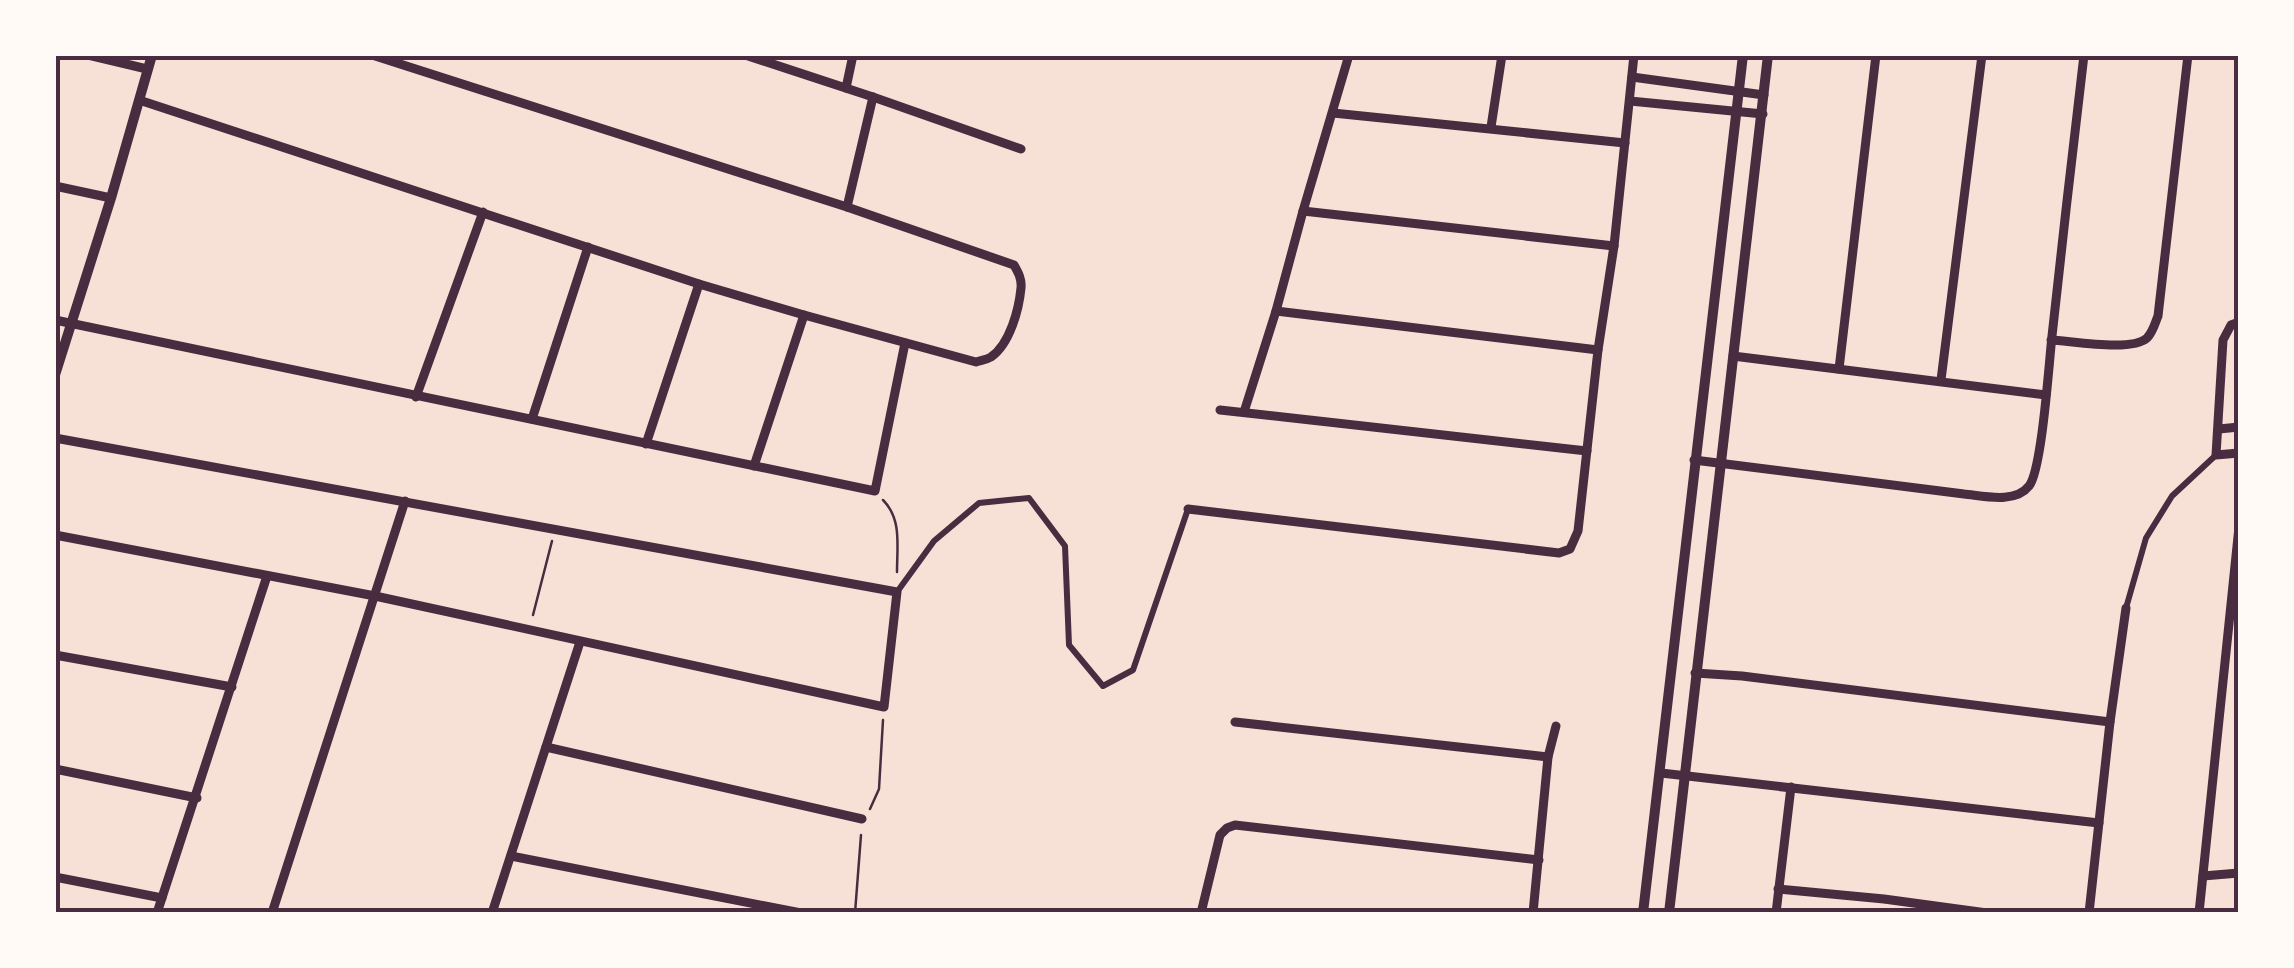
<svg xmlns="http://www.w3.org/2000/svg" width="2294" height="968" font-family="'PT Sans Narrow',sans-serif">
<rect width="100%" height="100%" fill="#f7e1d7"/>
<g fill="none" stroke-linecap="round" stroke-linejoin="round">
<g stroke="#4a2c40" stroke-width="2.5">
<path d="M883,500C902,519 897,546 897,572"/>
<polyline points="533,615 552,541"/>
<polyline points="870,809 879,789 883,720"/>
<polyline points="855,913 861,835"/>
</g>
<g stroke="#4a2c40" stroke-width="6">
<polyline points="897,592 934,541 979,503 1029,498 1065,546 1069,645 1103,686 1133,670 1188,509"/>
<polyline points="2126,608 2146,538 2172,496 2216,455"/>
</g>
<g stroke="#4a2c40" stroke-width="9">
<polyline points="88,55 147,69"/>
<polyline points="745,55 873,97 1021,149"/>
<polyline points="1632,77 1764,95"/>
<polyline points="846,88 853,55"/>
<path d="M139,100L699,284L804,315L976,362C982,360 986,360 991,357C1010,344 1019,309 1021,288C1022,279 1018,272 1014,265L847,207L372,55"/>
<polyline points="1630,101 1763,114"/>
<polyline points="1333,113 1625,143"/>
<polyline points="1491,127 1502,55"/>
<polyline points="55,186 111,198"/>
<polyline points="847,207 873,97"/>
<polyline points="1303,211 1614,246"/>
<polyline points="1276,311 1598,350"/>
<polyline points="55,320 875,491 905,343"/>
<polyline points="2239,322 2231,325 2223,340 2216,455 2239,453"/>
<path d="M2051,340C2072,341 2132,352 2147,338C2153,332 2155,323 2158,316L2188,55"/>
<polyline points="1733,356 2046,395"/>
<polyline points="1839,369 1876,55"/>
<polyline points="1941,380 1982,55"/>
<polyline points="416,397 483,212"/>
<polyline points="1220,410 1587,451"/>
<polyline points="1244,412 1276,311 1303,211 1349,55"/>
<polyline points="532,419 588,247"/>
<polyline points="2219,429 2239,427"/>
<polyline points="55,438 897,592 884,707 375,596 55,535"/>
<polyline points="646,444 699,284"/>
<path d="M1694,460L1964,494C1984,496 2015,504 2029,486C2042,470 2049,362 2052,336C2062,242 2073,149 2084,55"/>
<polyline points="754,466 804,315"/>
<polyline points="1188,509 1559,553 1570,549 1578,531 1598,350 1614,246 1634,55"/>
<polyline points="55,655 232,687"/>
<polyline points="1695,673 1742,676 2110,722"/>
<polyline points="1235,722 1548,757"/>
<polyline points="546,747 862,819"/>
<polyline points="55,769 197,798"/>
<polyline points="1661,773 2099,823"/>
<polyline points="511,856 801,913"/>
<polyline points="2203,876 2239,873"/>
<polyline points="55,877 162,898"/>
<polyline points="1778,889 1884,899 1987,913"/>
<polyline points="157,913 267,576"/>
<polyline points="272,913 405,501"/>
<polyline points="492,913 580,642"/>
<polyline points="1201,913 1220,835 1227,828 1235,825 1539,860"/>
<polyline points="1533,913 1548,757 1556,726"/>
<polyline points="1776,913 1791,787"/>
<polyline points="2089,913 2110,722 2126,608"/>
<polyline points="2199,913 2239,527"/>
</g>
<g stroke="#4a2c40" stroke-width="10">
<polyline points="55,375 111,198 152,55"/>
<polyline points="1643,913 1743,55"/>
<polyline points="1669,913 1768,55"/>
</g>
</g>
<rect width="2294" height="968" fill="none" stroke="#fffaf5" stroke-width="115"/>
<rect x="58" y="58" width="2178" height="852" fill="none" stroke="#4a2c40" stroke-width="4"/>
</svg>
